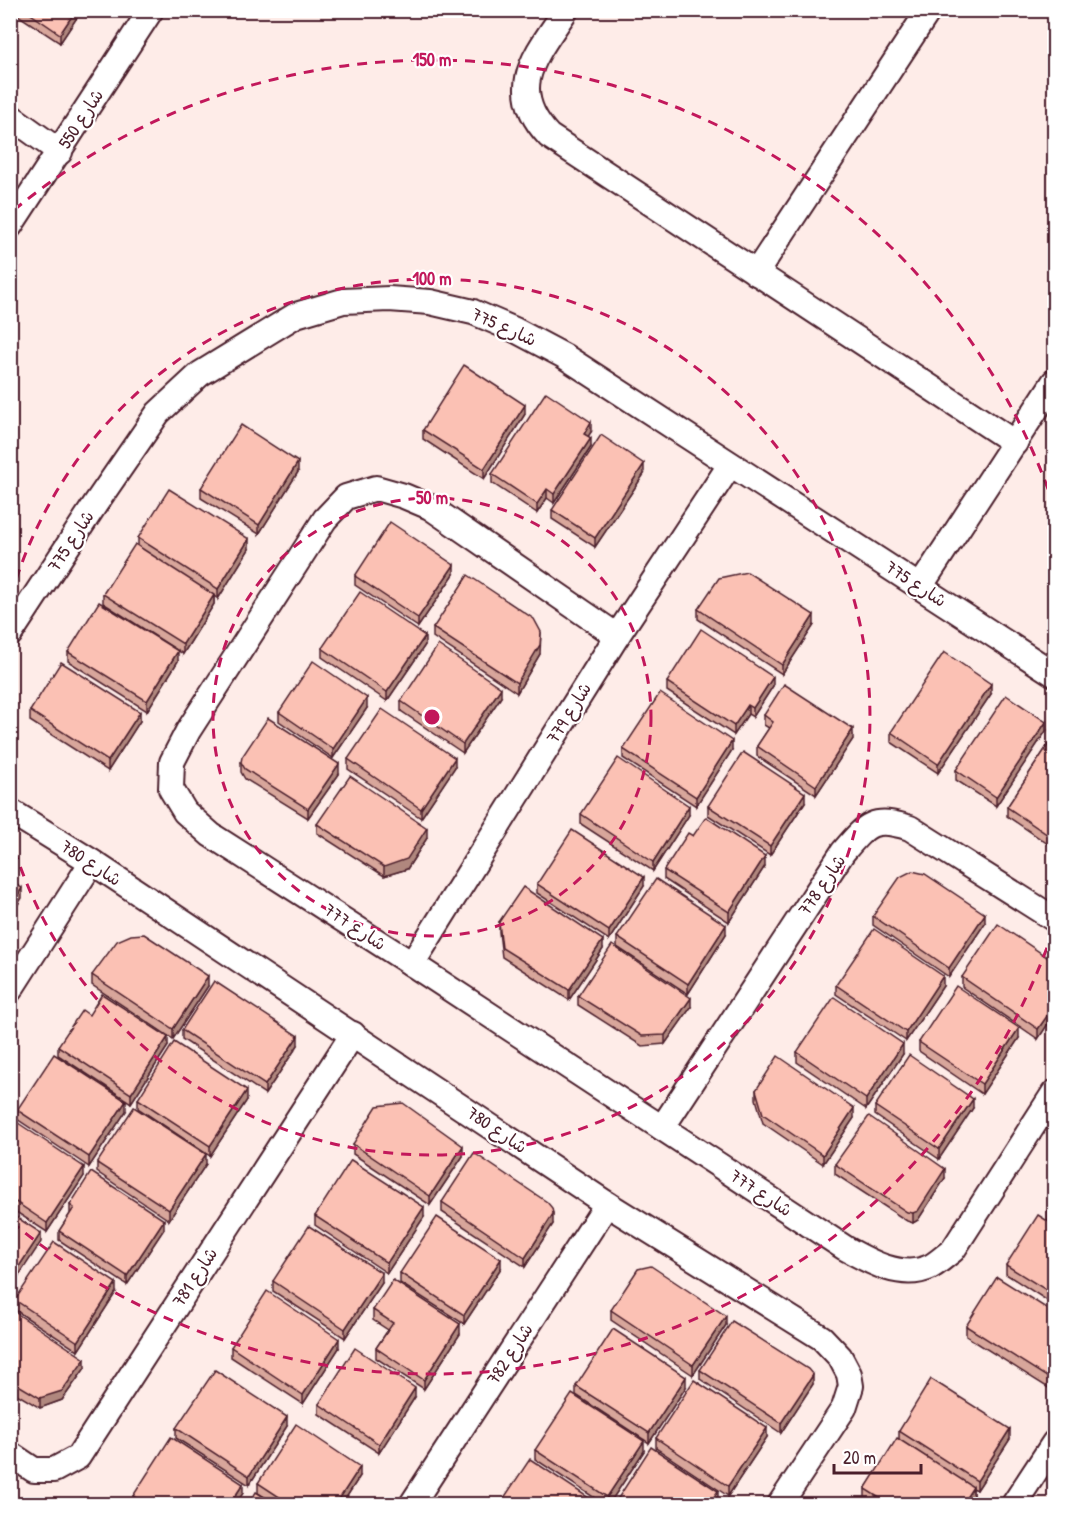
<svg xmlns="http://www.w3.org/2000/svg" width="1065" height="1515" font-family="'Patrick Hand','Playpen Sans Arabic',sans-serif">
<rect width="100%" height="100%" fill="#feece8"/>
<filter id="ink" filterUnits="userSpaceOnUse"><feTurbulence type="fractalNoise" baseFrequency=".0167" numOctaves="2"/><feDisplacementMap in="SourceGraphic" scale="12" xChannelSelector="R" yChannelSelector="G"/><feConvolveMatrix kernelMatrix="1 2 1 2 8 2 1 2 1" color-interpolation-filters="sRGB"/></filter>
<g filter="url(#ink)">
<g fill="none" stroke-linecap="round" stroke-linejoin="round">
<g stroke="#4a1f2b" stroke-width="28">
<g id="minor">
<path d="M566,10C537,54 504,88 549,136L1015,443"/>
<polyline points="10,116 60,152"/>
<polyline points="10,226 151,10"/>
<polyline points="756,273 929,10"/>
<polyline points="920,587 1054,382"/>
<polyline points="10,634 96,503 158,413 200,374 296,315 343,301 389,299 430,302 473,312 515,330 564,356 1054,674"/>
<path d="M617,636L430,507L404,496L376,488L346,497L325,519L188,731L172,762L171,789L185,812L211,835L412,964L845,1248C870,1262 902,1280 930,1267C938,1263 946,1255 953,1250L1054,1093"/>
<polyline points="10,811 92,862 607,1204 822,1338 840,1357 849,1374 851,1386 844,1408 780,1504"/>
<polyline points="412,964 617,636 730,465"/>
<polyline points="10,990 92,862"/>
<path d="M662,1128L843,852C867,824 873,816 910,828L1054,919"/>
<polyline points="10,1454 34,1470 54,1470 78,1457 353,1034"/>
<polyline points="412,1504 607,1204"/>
<polyline points="1014,1504 1054,1443"/>
</g>
</g>
<use href="#minor" stroke="#fff" stroke-width="24"/>
</g>
<g fill="#d8a69b" stroke="#4a1f2b" stroke-width="1.5">
<polygon points="10,10 82,10 60,43"/>
<polygon points="525,414 484,479 423,439 423,430"/>
<polygon points="591,432 588,436 591,447 554,503 547,498 537,513 492,483 492,474"/>
<polygon points="298,472 259,534 201,498 201,488"/>
<polygon points="644,474 595,547 552,519 552,510"/>
<polygon points="138,538 249,549 218,599 214,596 214,604 183,654 103,603 103,594 138,546"/>
<polygon points="454,574 418,627 355,585 355,576"/>
<polygon points="698,609 814,625 782,674 698,619"/>
<polygon points="433,628 540,654 517,693 433,637"/>
<polygon points="425,645 387,701 322,657 322,648"/>
<polygon points="68,652 178,661 147,711 68,661"/>
<polygon points="667,682 773,686 753,717 748,714 734,735 667,691"/>
<polygon points="991,694 938,773 891,742 891,732"/>
<polygon points="501,697 463,753 401,711 401,701"/>
<polygon points="367,708 333,758 279,721 279,712"/>
<polygon points="30,711 140,721 108,771 30,721"/>
<polygon points="764,715 853,739 816,795 757,756 757,746 769,728 764,725"/>
<polygon points="1046,731 996,806 956,780 956,770"/>
<polygon points="1054,736 1054,848 1007,816 1007,807"/>
<polygon points="623,749 732,750 696,806 623,758"/>
<polygon points="348,759 455,767 421,818 348,769"/>
<polygon points="241,762 339,774 308,818 245,779 241,772"/>
<polygon points="805,802 770,855 708,815 708,806"/>
<polygon points="581,814 689,815 653,871 581,824"/>
<polygon points="317,824 427,838 407,869 384,876 317,833"/>
<polygon points="693,836 765,866 729,922 664,879 664,870"/>
<polygon points="537,884 644,886 609,940 537,893"/>
<polygon points="873,916 985,923 949,977 873,925"/>
<polygon points="499,922 603,949 569,1000 502,957 499,932"/>
<polygon points="726,934 688,994 617,947 617,937"/>
<polygon points="1054,962 1054,1015 1038,1039 962,987 962,977"/>
<polygon points="92,975 208,986 173,1039 92,985"/>
<polygon points="836,985 943,986 906,1041 836,994"/>
<polygon points="578,996 691,1007 665,1044 642,1046 578,1005"/>
<polygon points="89,1015 168,1046 131,1103 58,1055 58,1046"/>
<polygon points="182,1030 298,1045 265,1094 182,1039"/>
<polygon points="1019,1038 982,1094 919,1051 919,1042"/>
<polygon points="797,1052 903,1054 866,1109 797,1062"/>
<polygon points="756,1090 854,1118 823,1164 763,1123 756,1099"/>
<polygon points="138,1099 247,1100 210,1156 138,1108"/>
<polygon points="875,1106 973,1108 939,1159 875,1115"/>
<polygon points="17,1110 126,1111 89,1167 17,1119"/>
<polygon points="10,1121 84,1176 47,1232 10,1208"/>
<polygon points="353,1144 463,1156 430,1205 353,1154"/>
<polygon points="97,1163 206,1164 169,1220 97,1172"/>
<polygon points="835,1164 945,1178 918,1220 913,1223 907,1221 835,1174"/>
<polygon points="1054,1200 1054,1224 1048,1220 1048,1211"/>
<polygon points="442,1202 553,1224 525,1267 442,1212"/>
<polygon points="70,1205 164,1229 127,1285 59,1240 59,1231 70,1214"/>
<polygon points="315,1216 424,1217 387,1273 315,1225"/>
<polygon points="1054,1225 1054,1305 1006,1274 1006,1265"/>
<polygon points="501,1268 464,1324 400,1283 400,1273"/>
<polygon points="273,1281 382,1283 345,1338 273,1291"/>
<polygon points="116,1292 78,1351 15,1310 15,1300"/>
<polygon points="10,1309 85,1368 62,1400 40,1408 10,1390"/>
<polygon points="373,1310 460,1334 424,1389 376,1358 376,1348 388,1330 373,1320"/>
<polygon points="611,1310 726,1325 693,1375 611,1320"/>
<polygon points="1054,1313 1050,1389 966,1336 966,1326"/>
<polygon points="231,1347 339,1348 303,1404 231,1357"/>
<polygon points="700,1370 813,1384 781,1433 700,1379"/>
<polygon points="576,1386 686,1387 649,1443 576,1395"/>
<polygon points="415,1397 379,1453 319,1414 319,1404"/>
<polygon points="287,1426 249,1485 176,1438 176,1428"/>
<polygon points="899,1431 1010,1439 977,1490 973,1488 973,1497 968,1504 875,1504 865,1498 865,1489 899,1440"/>
<polygon points="767,1437 728,1496 656,1448 656,1438"/>
<polygon points="535,1450 644,1451 609,1504 604,1504 535,1459"/>
<polygon points="360,1476 342,1504 276,1504 258,1493 258,1483"/>
<polygon points="243,1493 236,1504 133,1504 133,1496"/>
</g>
<g fill="#b0877e" stroke="#4a1f2b" stroke-width="1.5">
<polygon points="76,10 82,10 60,43 60,34"/>
<polygon points="525,405 525,414 484,479 484,469"/>
<polygon points="591,422 591,432 584,443 584,434"/>
<polygon points="591,438 591,447 554,503 554,494"/>
<polygon points="298,462 298,472 259,534 259,525"/>
<polygon points="644,464 644,474 595,547 595,538"/>
<polygon points="547,489 547,498 537,513 537,504"/>
<polygon points="249,539 249,549 218,599 218,589"/>
<polygon points="454,565 454,574 418,627 418,618"/>
<polygon points="214,595 214,604 183,654 183,644"/>
<polygon points="814,615 814,625 782,674 782,665"/>
<polygon points="541,632 540,654 517,693 517,683"/>
<polygon points="425,636 425,645 387,701 387,692"/>
<polygon points="178,651 178,661 147,711 147,701"/>
<polygon points="773,677 773,686 753,717 753,708"/>
<polygon points="991,684 991,694 938,773 938,764"/>
<polygon points="501,688 501,697 463,753 463,744"/>
<polygon points="367,698 367,708 333,758 333,749"/>
<polygon points="748,705 748,714 734,735 734,726"/>
<polygon points="140,712 140,721 108,771 108,761"/>
<polygon points="1046,722 1046,731 996,806 996,797"/>
<polygon points="853,729 853,739 816,795 816,786"/>
<polygon points="732,741 732,750 696,806 696,797"/>
<polygon points="455,758 455,767 421,818 421,809"/>
<polygon points="339,764 339,774 308,818 308,809"/>
<polygon points="805,793 805,802 770,855 770,846"/>
<polygon points="689,806 689,815 653,871 653,862"/>
<polygon points="427,828 427,838 407,869 384,876 384,867"/>
<polygon points="765,856 765,866 729,922 729,912"/>
<polygon points="644,877 644,886 609,940 609,931"/>
<polygon points="22,888 22,898 10,917 10,907"/>
<polygon points="985,914 985,923 949,977 949,968"/>
<polygon points="726,925 726,934 688,994 688,984"/>
<polygon points="603,940 603,949 569,1000 569,990"/>
<polygon points="208,976 208,986 173,1039 173,1029"/>
<polygon points="943,976 943,986 906,1041 906,1032"/>
<polygon points="691,998 691,1007 665,1044 665,1035"/>
<polygon points="1054,1006 1054,1015 1038,1039 1038,1029"/>
<polygon points="1019,1028 1019,1038 982,1094 982,1084"/>
<polygon points="298,1036 298,1045 265,1094 265,1085"/>
<polygon points="168,1037 168,1046 131,1103 131,1094"/>
<polygon points="903,1044 903,1054 866,1109 866,1099"/>
<polygon points="247,1090 247,1100 210,1156 210,1146"/>
<polygon points="973,1099 973,1108 939,1159 939,1149"/>
<polygon points="126,1101 126,1111 89,1167 89,1157"/>
<polygon points="854,1108 854,1118 823,1164 823,1155"/>
<polygon points="463,1146 463,1156 430,1205 430,1196"/>
<polygon points="206,1154 206,1164 169,1220 169,1210"/>
<polygon points="84,1167 84,1176 47,1232 47,1223"/>
<polygon points="945,1169 945,1178 918,1220 913,1223 913,1213"/>
<polygon points="424,1207 424,1217 387,1273 387,1263"/>
<polygon points="553,1214 553,1224 525,1267 525,1258"/>
<polygon points="164,1220 164,1229 127,1285 127,1276"/>
<polygon points="41,1233 41,1242 10,1289 10,1280"/>
<polygon points="501,1259 501,1268 464,1324 464,1315"/>
<polygon points="382,1273 382,1283 345,1338 345,1329"/>
<polygon points="116,1283 116,1292 78,1351 78,1342"/>
<polygon points="726,1316 726,1325 693,1375 693,1365"/>
<polygon points="460,1324 460,1334 424,1389 424,1380"/>
<polygon points="339,1339 339,1348 303,1404 303,1395"/>
<polygon points="85,1359 85,1368 62,1400 40,1408 40,1398"/>
<polygon points="1054,1372 1054,1382 1050,1389 1050,1379"/>
<polygon points="813,1375 813,1384 781,1433 781,1423"/>
<polygon points="686,1377 686,1387 649,1443 649,1433"/>
<polygon points="415,1388 415,1397 379,1453 379,1444"/>
<polygon points="287,1417 287,1426 249,1485 249,1476"/>
<polygon points="767,1428 767,1437 728,1496 728,1486"/>
<polygon points="1010,1429 1010,1439 977,1490 977,1481"/>
<polygon points="644,1441 644,1451 609,1504 607,1504 607,1497"/>
<polygon points="360,1467 360,1476 342,1504 336,1504"/>
<polygon points="243,1484 243,1493 236,1504 230,1504"/>
<polygon points="973,1487 973,1497 968,1504 962,1504"/>
<polygon points="718,1491 718,1500 715,1504 709,1504"/>
</g>
<g fill="#fbc1b4" stroke="#4a1f2b" stroke-width="1.5">
<polygon points="25,10 76,10 60,34"/>
<polygon points="464,365 525,405 484,469 423,430"/>
<polygon points="546,392 591,422 584,434 591,438 554,494 547,489 537,504 492,474"/>
<polygon points="241,425 298,462 259,525 201,488"/>
<polygon points="601,435 644,464 595,538 552,510"/>
<polygon points="169,489 249,539 218,589 138,538"/>
<polygon points="390,522 454,565 418,618 355,576"/>
<polygon points="135,544 214,595 183,644 103,594"/>
<polygon points="747,572 814,615 782,665 698,609 719,578"/>
<polygon points="468,575 534,619 541,632 540,645 517,683 433,628"/>
<polygon points="360,592 425,636 387,692 322,648"/>
<polygon points="99,602 178,651 147,701 68,652"/>
<polygon points="701,629 773,677 753,708 748,705 734,726 667,682"/>
<polygon points="438,645 501,688 463,744 401,701"/>
<polygon points="944,652 991,684 938,764 891,732"/>
<polygon points="313,661 367,698 333,749 279,712"/>
<polygon points="61,662 140,712 108,761 30,711"/>
<polygon points="784,684 853,729 816,786 757,746 773,722 764,715"/>
<polygon points="660,693 732,741 696,797 623,749"/>
<polygon points="1006,695 1046,722 996,797 956,770"/>
<polygon points="382,709 455,758 421,809 348,759"/>
<polygon points="268,718 339,764 308,809 245,769 241,762 242,757"/>
<polygon points="1054,736 1054,839 1007,807"/>
<polygon points="743,752 805,793 770,846 708,806"/>
<polygon points="618,758 689,806 653,862 581,814"/>
<polygon points="350,776 427,828 407,859 384,867 317,824"/>
<polygon points="706,817 765,856 729,912 664,870 688,833 693,836"/>
<polygon points="572,830 644,877 609,931 537,884"/>
<polygon points="912,871 925,874 985,914 949,968 873,916 900,877"/>
<polygon points="656,879 726,925 688,984 617,937"/>
<polygon points="10,881 22,888 10,907"/>
<polygon points="523,887 603,940 569,990 502,948 499,922"/>
<polygon points="998,924 1054,962 1054,1006 1038,1029 962,977"/>
<polygon points="874,929 943,976 906,1032 836,985"/>
<polygon points="144,934 208,976 173,1029 92,975 117,941 131,935"/>
<polygon points="612,945 691,998 665,1035 642,1036 578,996"/>
<polygon points="214,981 298,1036 265,1085 182,1030"/>
<polygon points="956,986 1019,1028 982,1084 919,1042"/>
<polygon points="102,994 168,1037 131,1094 58,1046 82,1010 89,1015"/>
<polygon points="834,997 903,1044 866,1099 797,1052"/>
<polygon points="174,1042 247,1090 210,1146 138,1099"/>
<polygon points="54,1054 126,1101 89,1157 17,1110"/>
<polygon points="909,1055 973,1099 939,1149 875,1106"/>
<polygon points="778,1056 854,1108 823,1155 763,1114 756,1090"/>
<polygon points="403,1103 463,1146 430,1196 353,1144 377,1106"/>
<polygon points="134,1107 206,1154 169,1210 97,1163"/>
<polygon points="869,1116 945,1169 918,1211 913,1213 907,1212 835,1164"/>
<polygon points="12,1119 84,1167 47,1223 10,1198 10,1121"/>
<polygon points="474,1153 547,1202 552,1208 553,1214 525,1258 442,1202"/>
<polygon points="351,1160 424,1207 387,1263 315,1216"/>
<polygon points="91,1172 164,1220 127,1276 59,1231 74,1208 70,1205"/>
<polygon points="1054,1200 1054,1215 1048,1211"/>
<polygon points="10,1213 41,1233 10,1280"/>
<polygon points="1038,1215 1054,1225 1054,1295 1006,1265"/>
<polygon points="437,1217 501,1259 464,1315 400,1273"/>
<polygon points="309,1226 382,1273 345,1329 273,1281"/>
<polygon points="54,1242 116,1283 78,1342 15,1300"/>
<polygon points="651,1266 726,1316 693,1365 611,1310 638,1269"/>
<polygon points="997,1277 1054,1313 1054,1372 1050,1379 966,1326"/>
<polygon points="393,1280 460,1324 424,1380 376,1348 393,1323 373,1310"/>
<polygon points="267,1291 339,1339 303,1395 231,1347"/>
<polygon points="10,1309 85,1359 62,1391 40,1398 10,1380"/>
<polygon points="732,1321 808,1369 813,1375 781,1423 700,1370"/>
<polygon points="613,1329 686,1377 649,1433 576,1386"/>
<polygon points="355,1348 415,1388 379,1444 319,1404"/>
<polygon points="215,1370 287,1417 249,1476 176,1428"/>
<polygon points="931,1379 1010,1429 977,1481 899,1431"/>
<polygon points="694,1380 767,1428 728,1486 656,1438"/>
<polygon points="572,1394 644,1441 607,1497 535,1450"/>
<polygon points="296,1424 360,1467 336,1504 290,1504 258,1483"/>
<polygon points="171,1437 243,1484 230,1504 146,1504 133,1496"/>
<polygon points="897,1438 973,1487 962,1504 889,1504 865,1489"/>
<polygon points="651,1447 718,1491 709,1504 617,1504 615,1503"/>
<polygon points="530,1459 598,1504 500,1504"/>
<polygon points="256,1492 275,1504 249,1504"/>
</g>
</g>
<g fill="none" stroke="#c2185b" stroke-width="3" stroke-dasharray="10 8">
<circle cx="432" cy="717" r="219"/>
<path d="M11 596A438 438 0 1 1 11 838"/>
<path d="M1053 931A657 657 0 0 1 14 1224M14 210A657 657 0 0 1 1053 503"/>
</g>
<g text-anchor="middle" stroke-width="4.5" stroke-linejoin="round" paint-order="stroke">
<g font-size="18" fill="#4a1f2b" stroke="#fff">
<text transform="translate(81 119) rotate(-57)" y="6">شارع 550</text>
<text transform="translate(504 327) rotate(24)" y="6">شارع 775</text>
<text transform="translate(71 541) rotate(-57)" y="6">شارع 775</text>
<text transform="translate(916 584) rotate(33)" y="6">شارع 775</text>
<text transform="translate(569 713) rotate(-58)" y="6">شارع 779</text>
<text transform="translate(91 863) rotate(33)" y="6">شارع 780</text>
<text transform="translate(822 885) rotate(-56)" y="6">شارع 778</text>
<text transform="translate(355 927) rotate(33)" y="6">شارع 777</text>
<text transform="translate(497 1130) rotate(34)" y="6">شارع 780</text>
<text transform="translate(761 1193) rotate(33)" y="6">شارع 777</text>
<text transform="translate(195 1277) rotate(-57)" y="6">شارع 781</text>
<text transform="translate(510 1354) rotate(-57)" y="6">شارع 782</text>
</g>
</g>
<circle cx="432" cy="717" r="9" fill="#c2185b" stroke="#fff" stroke-width="3"/>
<g font-size="18" text-anchor="middle" font-weight="bold" fill="#c2185b" stroke="#fff" stroke-width="4.5" stroke-linejoin="round" paint-order="stroke">
<text x="432" y="66">150 m</text>
<text x="432" y="285">100 m</text>
<text x="432" y="504">50 m</text>
</g>
<rect width="1065" height="1515" fill="none" stroke="#fff" stroke-width="36"/>
<rect x="18" y="18" width="1029" height="1479" fill="none" stroke="#4a1f2b" stroke-width="2" filter="url(#ink)"/>
<path d="M834 1464v9h87v-9" fill="none" stroke="#4a1f2b" stroke-width="3"/>
<text x="843" y="1464" font-size="18" fill="#4a1f2b" stroke="#ffffff" stroke-width="4.5" paint-order="stroke">20 m</text>
</svg>
